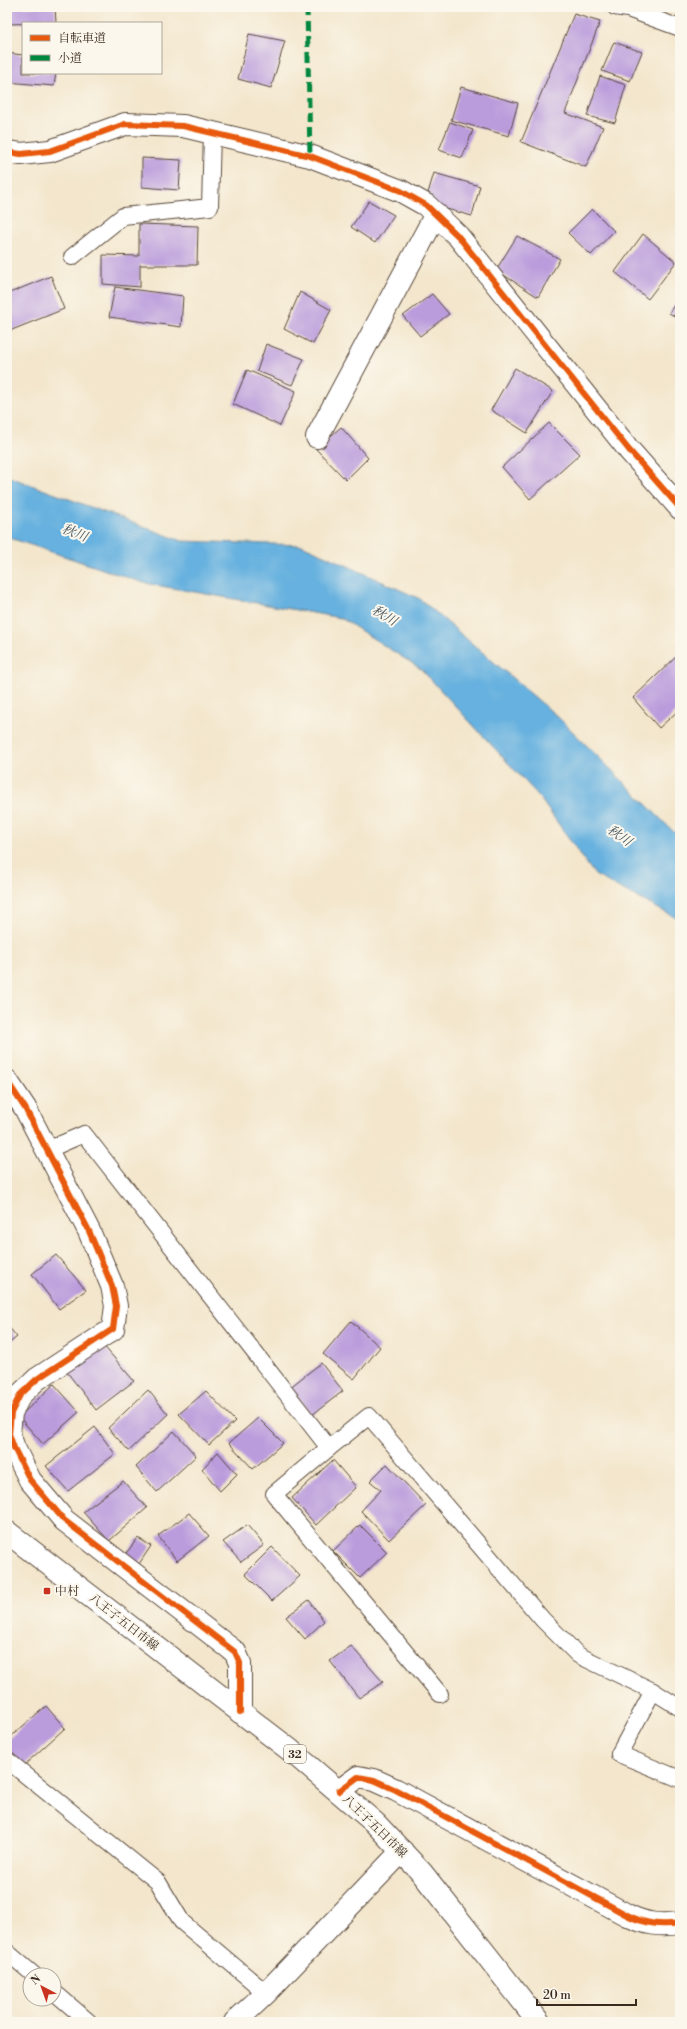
<svg xmlns="http://www.w3.org/2000/svg" width="687" height="2029" font-family="'Libre Bodoni','Noto Serif JP',serif">
<rect width="100%" height="100%" fill="#fbf7ec"/>
<filter id="ink" filterUnits="userSpaceOnUse"><feTurbulence type="fractalNoise" baseFrequency=".025" numOctaves="2"/><feDisplacementMap in="SourceGraphic" scale="8" xChannelSelector="R" yChannelSelector="G"/><feConvolveMatrix kernelMatrix="1 2 1 2 8 2 1 2 1" color-interpolation-filters="sRGB"/></filter>
<filter id="wash" filterUnits="userSpaceOnUse"><feTurbulence type="fractalNoise" baseFrequency=".012" numOctaves="4" result="noise"/><feDisplacementMap in="SourceGraphic" scale="16" xChannelSelector="R" yChannelSelector="G"/><feGaussianBlur stdDeviation="0.9" result="paint"/><feColorMatrix in="noise" values="0 0 0 0 0 0 0 0 0 0 0 0 0 0 0 0 0 1.4 0 .05"/><feComposite in="paint" operator="in"/></filter>
<g filter="url(#wash)">
<rect width="100%" height="100%" fill="#f3e6cc"/>
<polygon fill="#66b1df" stroke="#506e7e" points="7,476 182,541 302,545 420,599 558,717 680,838 680,920 595,875 537,794 421,669 341,618 144,583 7,537"/>
<g id="blocks">
<g fill="#ba9bdc">
<polygon points="7,7 55,7 56,23 7,24"/>
<polygon points="574,14 600,22 565,113 603,127 586,167 521,142"/>
<polygon points="249,34 285,41 271,88 238,79"/>
<polygon points="614,42 642,52 630,81 602,71"/>
<polygon points="7,53 23,55 23,73 56,73 54,86 7,82"/>
<polygon points="600,76 626,85 615,123 587,116"/>
<polygon points="461,87 518,103 509,136 451,120"/>
<polygon points="450,122 473,130 462,158 439,150"/>
<polygon points="142,158 181,160 179,190 142,187"/>
<polygon points="434,173 480,186 472,216 425,203"/>
<polygon points="369,201 394,215 375,243 351,227"/>
<polygon points="592,209 614,231 591,255 568,233"/>
<polygon points="139,224 198,226 197,265 140,265 140,287 103,284 103,255 139,256"/>
<polygon points="643,234 676,262 648,299 615,272"/>
<polygon points="517,236 560,259 538,297 496,270"/>
<polygon points="51,276 64,309 7,332 7,294"/>
<polygon points="115,287 183,296 181,327 109,317"/>
<polygon points="300,292 331,310 313,344 284,329"/>
<polygon points="432,294 449,314 420,336 403,316"/>
<polygon points="680,296 680,319 669,313"/>
<polygon points="266,344 304,359 292,385 257,371"/>
<polygon points="515,368 553,391 527,433 491,410"/>
<polygon points="247,370 296,391 280,426 233,404"/>
<polygon points="549,423 580,454 530,499 502,467"/>
<polygon points="341,427 368,458 346,480 316,449"/>
<polygon points="678,655 680,656 680,709 659,728 633,698"/>
<polygon points="56,1255 86,1290 59,1309 32,1274"/>
<polygon points="351,1321 380,1347 354,1379 323,1354"/>
<polygon points="7,1325 17,1337 7,1345"/>
<polygon points="102,1344 134,1381 96,1410 67,1372"/>
<polygon points="321,1363 343,1391 312,1415 289,1388"/>
<polygon points="54,1384 79,1412 43,1444 19,1417"/>
<polygon points="148,1390 168,1414 129,1451 108,1428"/>
<polygon points="206,1391 235,1421 209,1445 179,1414"/>
<polygon points="258,1418 283,1443 253,1469 229,1443"/>
<polygon points="95,1427 115,1454 68,1491 46,1466"/>
<polygon points="174,1431 196,1456 157,1492 136,1467"/>
<polygon points="218,1452 237,1474 220,1491 202,1469"/>
<polygon points="333,1460 356,1487 316,1525 292,1498"/>
<polygon points="387,1464 426,1505 389,1540 361,1511 381,1490 370,1481"/>
<polygon points="123,1481 147,1508 109,1541 83,1512"/>
<polygon points="189,1513 209,1536 177,1561 158,1536"/>
<polygon points="247,1525 264,1545 241,1562 223,1542"/>
<polygon points="360,1525 387,1552 360,1578 333,1551"/>
<polygon points="138,1538 151,1546 137,1567 123,1557"/>
<polygon points="272,1547 300,1576 272,1601 245,1574"/>
<polygon points="309,1600 324,1621 305,1639 286,1617"/>
<polygon points="351,1646 383,1682 359,1698 330,1661"/>
<polygon points="46,1706 65,1728 21,1768 7,1752 7,1740"/>
</g>
</g>
</g>
<g filter="url(#ink)">
<use href="#blocks" fill-opacity="0" stroke="#574638" stroke-width="1"/>
<g fill="none" stroke-linecap="round" stroke-linejoin="round">
<g stroke="#574638" stroke-width="18">
<g id="service">
<polyline points="615,7 628,9 680,28"/>
<polyline points="72,257 123,216 210,207 212,133"/>
<polyline points="47,1150 84,1134 329,1448 274,1494 440,1694"/>
<polyline points="329,1448 369,1416 543,1620 578,1655 653,1691 680,1708"/>
<polyline points="653,1691 619,1754 680,1779"/>
<polyline points="7,1760 158,1882 182,1922 266,1993"/>
<polyline points="7,1952 34,1975"/>
<polyline points="54,1992 89,2022"/>
</g>
</g>
<g stroke="#574638" stroke-width="24">
<g id="minor">
<polyline points="7,152 21,154 50,151 125,124 183,126 310,156 401,191 426,205 458,236 629,450 680,508"/>
<polyline points="317,437 436,214"/>
<polyline points="7,1081 25,1108 89,1231 112,1286 116,1306 113,1329 37,1379 20,1395 11,1413 9,1434 14,1448 30,1480 64,1520 235,1652 240,1663 240,1712"/>
<path d="M339,1791L358,1777L374,1780L396,1790L627,1915C645,1924 660,1926 680,1923"/>
<polyline points="235,2022 266,1993 402,1851"/>
</g>
</g>
<g stroke="#574638" stroke-width="24">
<polyline id="primary" points="7,1532 290,1750 375,1823 422,1873 539,2022"/>
</g>
<use href="#service" stroke="#fff" stroke-width="16"/>
<use href="#minor" stroke="#fff" stroke-width="22"/>
<use href="#primary" stroke="#fff" stroke-width="22"/>
<polyline stroke="#00873e" stroke-width="5" stroke-dasharray="10 5" stroke-linecap="butt" points="307,7 310,156"/>
<g stroke="#fbf7ec" stroke-width="8">
<g id="cycleway">
<polyline points="7,152 21,154 50,151 125,124 183,126 310,156 401,191 426,205 458,236 629,450 680,508"/>
<polyline points="7,1081 25,1108 89,1231 112,1286 116,1306 113,1329 37,1379 20,1395 11,1413 9,1434 14,1448 30,1480 64,1520 235,1652 240,1663 240,1712"/>
<path d="M339,1791L358,1777L374,1780L396,1790L627,1915C645,1924 660,1926 680,1923"/>
</g>
</g>
<use href="#cycleway" stroke="#e8590c" stroke-width="6"/>
</g>
</g>
<rect fill="#c8321e" stroke="#fbf7ec" stroke-width="1.5" x="43" y="1587" width="8" height="8" rx="2"/>
<g text-anchor="middle" stroke-width="4" stroke-linejoin="round" paint-order="stroke">
<rect fill="#fbf7ec" stroke="#75685c" stroke-width="1" x="284" y="1745" width="22" height="18" rx="3"/>
<g font-size="11" font-weight="bold" fill="#3b2a1e">
<text x="295" y="1758">32</text>
</g>
<g font-size="12" fill="#3b2a1e" stroke="#fbf7ec" text-anchor="start">
<text x="55" y="1595">中村</text>
</g>
<g font-size="12" fill="#3b2a1e" stroke="#fbf7ec">
<text transform="translate(124 1622) rotate(38)" y="4">八王子五日市線</text>
<text transform="translate(375 1826) rotate(44)" y="4">八王子五日市線</text>
</g>
<g font-size="13" font-style="italic" fill="#4a5962" stroke="#fbf7ec">
<text transform="translate(75 532) rotate(21)" y="5">秋川</text>
<text transform="translate(385 615) rotate(31)" y="5">秋川</text>
<text transform="translate(620 835) rotate(35)" y="5">秋川</text>
</g>
</g>
<rect width="687" height="2029" fill="none" stroke="#fbf7ec" stroke-width="24"/>
<rect x="22" y="22" width="140" height="52" fill="#fbf7ec" stroke="#aea59a"/>
<rect x="30" y="35" width="20" height="6" fill="#e8590c" stroke="#aea59a"/>
<text x="58" y="42" font-size="12" fill="#3b2a1e">自転車道</text>
<rect x="30" y="55" width="20" height="6" fill="#00873e" stroke="#aea59a"/>
<text x="58" y="62" font-size="12" fill="#3b2a1e">小道</text>
<g transform="translate(42 1987) rotate(319)"><circle r="19" fill="#fbf7ec" stroke="#aea59a"/>
<path d="M0-3L7 15L0 10L-7 15Z" fill="#c8321e"/>
<text y="-6" font-size="11" font-weight="bold" text-anchor="middle" fill="#3b2a1e">N</text>
</g>
<path d="M537 1999v6h99v-6" fill="none" stroke="#3b2a1e" stroke-width="2"/>
<text x="543" y="1999" font-size="12" fill="#3b2a1e" stroke="#fbf7ec" stroke-width="3" paint-order="stroke">20 m</text>
</svg>
